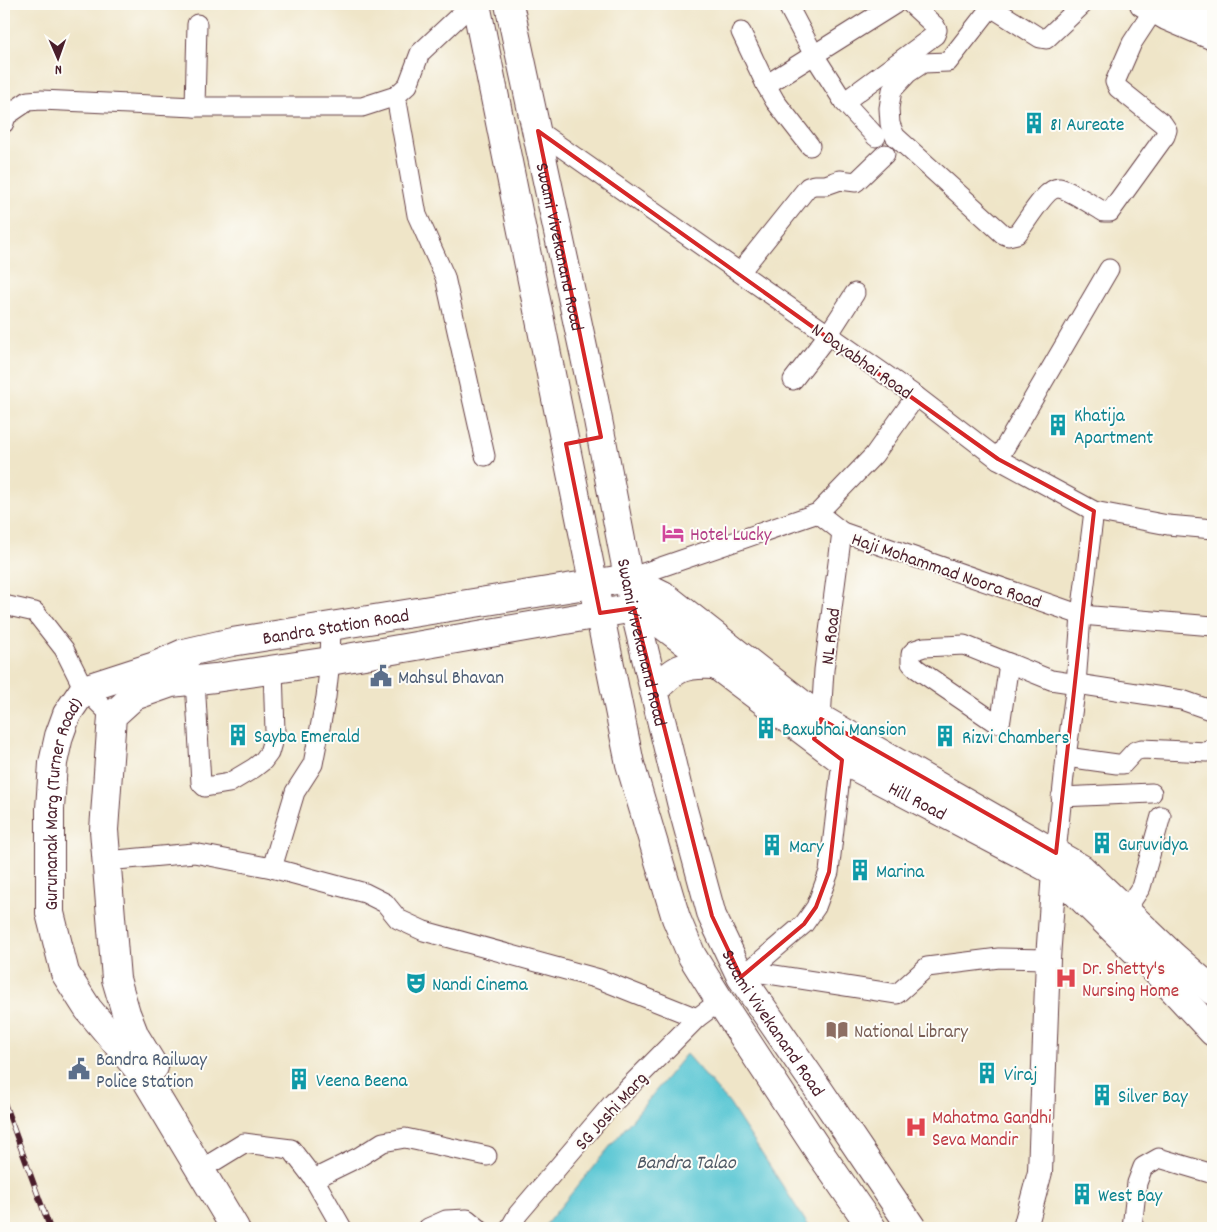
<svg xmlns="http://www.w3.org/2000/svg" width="1217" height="1232" font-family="Dekko,sans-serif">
<rect width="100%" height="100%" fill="#fdfcf7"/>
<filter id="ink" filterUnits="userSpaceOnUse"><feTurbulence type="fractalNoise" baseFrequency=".02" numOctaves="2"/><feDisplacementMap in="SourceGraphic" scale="10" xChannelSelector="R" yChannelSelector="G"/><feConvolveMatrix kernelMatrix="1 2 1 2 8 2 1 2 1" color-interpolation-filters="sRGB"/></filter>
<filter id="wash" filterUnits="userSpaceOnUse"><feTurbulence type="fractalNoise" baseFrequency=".0096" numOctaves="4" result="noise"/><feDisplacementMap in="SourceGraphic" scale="20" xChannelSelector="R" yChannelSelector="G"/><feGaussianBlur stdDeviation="1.12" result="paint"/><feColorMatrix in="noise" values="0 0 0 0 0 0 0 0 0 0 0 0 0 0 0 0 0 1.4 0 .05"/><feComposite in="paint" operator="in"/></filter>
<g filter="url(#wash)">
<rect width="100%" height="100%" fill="#efe5c8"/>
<polygon fill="#5bc7d4" stroke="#527380" points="686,1054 729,1103 810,1228 543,1228"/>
</g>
<g filter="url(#ink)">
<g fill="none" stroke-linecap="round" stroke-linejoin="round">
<g stroke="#633d43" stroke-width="21">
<g id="minor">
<polyline points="787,4 814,55 844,102 876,137"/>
<path d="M1083,4L1046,39L1040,38L991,7L948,62L923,63L908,73L892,90L889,108L890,124L895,136L1003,234L1008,236L1017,234C1026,223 1046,187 1059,188C1068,189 1094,206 1104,212H1110L1165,136L1167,130L1163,124L1118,88L1115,82L1132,43L1153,11"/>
<polyline points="741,32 766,85 775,101 810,146"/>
<polyline points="766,85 895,4"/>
<polyline points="396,96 417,215 445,277 485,456"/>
<polyline points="844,102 935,35 937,30 935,26 911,4"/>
<polyline points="195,107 197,24"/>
<polyline points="4,123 6,116 28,101 41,100 195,107 362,107 396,96 408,85 420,53 472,4"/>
<polyline points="538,131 916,396 998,459 1094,511 1168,525 1213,529"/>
<polyline points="740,272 808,187 814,185 826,185 840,180 856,182 885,154"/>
<polyline points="793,380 828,335 855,293"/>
<polyline points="998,459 1109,269"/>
<polyline points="818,513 842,532 1081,615 1213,626"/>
<polyline points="629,578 818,513 874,455 916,396"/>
<polyline points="4,605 35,612 64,649 84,689 112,716"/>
<polyline points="1009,663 1001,719 1000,722 996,723 917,669 911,663 911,654 915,650 924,647 964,645 1051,680 1182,700 1213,711"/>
<polyline points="191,671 195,680 201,783 205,787 229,783 254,768 263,761 269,753 275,732 273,669"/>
<polyline points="818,727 821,719 824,670 842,532"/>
<polyline points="1066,757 1117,764 1123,764 1135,751 1142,749 1207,752 1213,748"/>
<polyline points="1061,797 1152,793"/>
<polyline points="1056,853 1066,757 1076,685 1081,615 1094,511"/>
<polyline points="106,861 194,853 272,868 365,893 385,903 398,919 424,931 599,979 697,1018"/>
<polyline points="272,868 295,792 313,764 326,697 330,661 331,627"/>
<polyline points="1117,919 1125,911 1141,887 1161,816"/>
<polyline points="749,971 897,994 927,967 999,958 1048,959"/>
<polyline points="743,976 804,924 816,907 829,872 842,760"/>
<polyline points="213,1162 244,1143 291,1149 314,1179 342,1228"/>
<polyline points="314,1179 359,1157 383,1142 405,1138 487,1156"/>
<polyline points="428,1228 446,1220 467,1219 478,1228"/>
<polyline points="510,1228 518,1214 611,1105 697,1018 720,1001"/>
<polyline points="1132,1228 1137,1183 1143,1167 1159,1158 1213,1174"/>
</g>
</g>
<g stroke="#633d43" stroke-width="26">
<g id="tertiary">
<polyline points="1142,4 1166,18 1213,38"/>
<polyline points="1181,4 1213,20"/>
<polyline points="1025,1228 1040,1172 1048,959 1055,857"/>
</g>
</g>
<g stroke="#633d43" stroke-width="30">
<g id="secondary">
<path id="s1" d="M154,1067L135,1036L126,1013L116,979L104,830L112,716L134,696L171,683L215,678L330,661L634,608L660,623L842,760L1054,871L1159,974L1213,1032"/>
<path id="s2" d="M235,1228L144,1076L88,1009L65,973L50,913V809L53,763L59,736L67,714L84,689L155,666L184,653L232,642L629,578L663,595L821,719L1082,869L1173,956L1213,991"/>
</g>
</g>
<g stroke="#633d43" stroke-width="30">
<g id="primary">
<polyline points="476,4 630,764 676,918 692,956 720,1001 820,1153 872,1228"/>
<path id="s3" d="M509,4L594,399L634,608L681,802L712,916L741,977L810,1077L912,1228"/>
<path d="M654,691C674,669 683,663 714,665"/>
</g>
</g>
<use href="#minor" stroke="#fff" stroke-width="19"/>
<use href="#tertiary" stroke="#fff" stroke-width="24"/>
<use href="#secondary" stroke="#fff" stroke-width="28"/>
<use href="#primary" stroke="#fff" stroke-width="28"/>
<g stroke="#4a1f2b" stroke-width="5.5">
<polyline id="rail" points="4,1102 50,1228"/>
</g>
<use href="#rail" stroke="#fdfcf7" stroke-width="4" stroke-dasharray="11" stroke-linecap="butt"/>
</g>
</g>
<path fill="none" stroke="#d62828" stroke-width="4" stroke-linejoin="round" d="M538,131L998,459L1094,511L1056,853L821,719L814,739L842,760L829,872L816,907L804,924L741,977L712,916L634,608L600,613L566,444L601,437Z"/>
<defs>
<g id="building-bare" transform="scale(1.725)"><path d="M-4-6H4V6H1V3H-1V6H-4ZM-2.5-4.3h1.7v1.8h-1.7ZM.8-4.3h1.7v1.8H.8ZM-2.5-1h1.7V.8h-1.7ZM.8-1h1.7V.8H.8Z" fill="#0f9aa8" stroke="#fdfcf7" stroke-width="2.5" paint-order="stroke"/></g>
<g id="hotel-bare" transform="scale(1.725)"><path d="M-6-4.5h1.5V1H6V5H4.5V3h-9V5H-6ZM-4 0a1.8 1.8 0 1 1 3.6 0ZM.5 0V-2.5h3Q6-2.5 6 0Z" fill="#d1479c" stroke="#fdfcf7" stroke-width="2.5" paint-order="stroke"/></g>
<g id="civic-bare" transform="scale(1.725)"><path d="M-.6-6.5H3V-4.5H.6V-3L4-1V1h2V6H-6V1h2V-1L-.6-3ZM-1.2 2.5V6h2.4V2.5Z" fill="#5c6f8a" stroke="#fdfcf7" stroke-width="2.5" paint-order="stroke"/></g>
<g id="hospital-bare" transform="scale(1.725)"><path d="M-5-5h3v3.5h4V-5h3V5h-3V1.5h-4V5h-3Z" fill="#e0444e" stroke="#fdfcf7" stroke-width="2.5" paint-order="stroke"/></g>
<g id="theatre-bare" transform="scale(1.725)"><path d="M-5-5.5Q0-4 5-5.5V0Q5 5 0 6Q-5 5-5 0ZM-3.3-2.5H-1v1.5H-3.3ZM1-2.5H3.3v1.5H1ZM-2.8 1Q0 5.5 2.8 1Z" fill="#0f9aa8" stroke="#fdfcf7" stroke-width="2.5" paint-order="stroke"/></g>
<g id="library-bare" transform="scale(1.725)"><path d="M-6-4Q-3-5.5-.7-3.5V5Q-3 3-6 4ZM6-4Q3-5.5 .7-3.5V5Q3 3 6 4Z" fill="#8d6e63" stroke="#fdfcf7" stroke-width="2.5" paint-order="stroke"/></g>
</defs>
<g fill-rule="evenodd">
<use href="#building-bare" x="1034" y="123"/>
<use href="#building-bare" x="1058" y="425"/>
<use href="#hotel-bare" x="673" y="533"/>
<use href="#civic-bare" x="381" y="676"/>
<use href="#building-bare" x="766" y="728"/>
<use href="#building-bare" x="238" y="735"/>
<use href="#building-bare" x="945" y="736"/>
<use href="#building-bare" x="1102" y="843"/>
<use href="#building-bare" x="772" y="845"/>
<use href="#building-bare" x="860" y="870"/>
<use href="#hospital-bare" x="1066" y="978"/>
<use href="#theatre-bare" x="416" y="983"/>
<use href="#library-bare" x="837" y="1030"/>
<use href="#civic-bare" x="79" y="1069"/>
<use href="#building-bare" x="987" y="1073"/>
<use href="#building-bare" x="299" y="1079"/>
<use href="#building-bare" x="1102" y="1095"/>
<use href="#hospital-bare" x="916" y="1127"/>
<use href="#building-bare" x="1082" y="1194"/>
</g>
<g text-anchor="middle" stroke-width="4" stroke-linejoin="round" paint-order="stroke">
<g font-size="19" fill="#0d838f" stroke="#fdfcf7" text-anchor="start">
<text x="1050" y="130">81 Aureate</text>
<text x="1074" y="421">Khatija<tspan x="1074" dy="22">Apartment</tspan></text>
<text x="782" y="735">Baxubhai Mansion</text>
<text x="254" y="742">Sayba Emerald</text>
<text x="962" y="743">Rizvi Chambers</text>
<text x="1118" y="850">Guruvidya</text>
<text x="789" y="852">Mary</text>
<text x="876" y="877">Marina</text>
<text x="432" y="990">Nandi Cinema</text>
<text x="1004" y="1080">Viraj</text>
<text x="316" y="1086">Veena Beena</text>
<text x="1118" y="1102">Silver Bay</text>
<text x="1098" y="1201">West Bay</text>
</g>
<g font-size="19" fill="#4a1f2b" stroke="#fdfcf7">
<text dy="7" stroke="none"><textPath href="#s3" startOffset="248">Swami Vivekanand Road</textPath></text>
<text transform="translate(863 360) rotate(35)" y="7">N Dayabhai Road</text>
<text transform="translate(947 569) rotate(19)" y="7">Haji Mohammad Noora Road</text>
<text dy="7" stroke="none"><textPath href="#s2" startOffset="861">Bandra Station Road</textPath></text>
<text transform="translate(829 636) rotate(-83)" y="7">NL Road</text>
<text dy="7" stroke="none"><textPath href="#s3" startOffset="652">Swami Vivekanand Road</textPath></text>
<text dy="7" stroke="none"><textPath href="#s1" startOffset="1242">Hill Road</textPath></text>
<text dy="7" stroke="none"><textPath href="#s2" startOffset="480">Gurunanak Marg (Turner Road)</textPath></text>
<text dy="7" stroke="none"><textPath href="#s3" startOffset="1058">Swami Vivekanand Road</textPath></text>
<text transform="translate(610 1110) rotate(-48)" y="7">SG Joshi Marg</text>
</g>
<g font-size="19" fill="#b23c85" stroke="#fdfcf7" text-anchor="start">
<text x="690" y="540">Hotel Lucky</text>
</g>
<g font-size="19" fill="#4e5e75" stroke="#fdfcf7" text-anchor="start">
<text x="398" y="683">Mahsul Bhavan</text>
<text x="96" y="1065">Bandra Railway<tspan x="96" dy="22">Police Station</tspan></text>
</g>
<g font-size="19" fill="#be3a42" stroke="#fdfcf7" text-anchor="start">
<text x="1082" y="974">Dr. Shetty's<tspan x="1082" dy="22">Nursing Home</tspan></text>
<text x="932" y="1123">Mahatma Gandhi<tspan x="932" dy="22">Seva Mandir</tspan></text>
</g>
<g font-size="19" fill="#785e54" stroke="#fdfcf7" text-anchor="start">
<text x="854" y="1037">National Library</text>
</g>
<g font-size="20" font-style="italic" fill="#505a66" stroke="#fdfcf7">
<text x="686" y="1168">Bandra Talao</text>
</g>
</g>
<rect width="1217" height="1232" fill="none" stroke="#fdfcf7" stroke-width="20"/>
<g transform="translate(58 58) rotate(178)" stroke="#fdfcf7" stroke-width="4" paint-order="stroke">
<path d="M0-4L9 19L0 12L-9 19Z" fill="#4a1f2b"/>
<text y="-8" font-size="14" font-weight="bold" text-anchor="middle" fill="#4a1f2b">N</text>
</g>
</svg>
